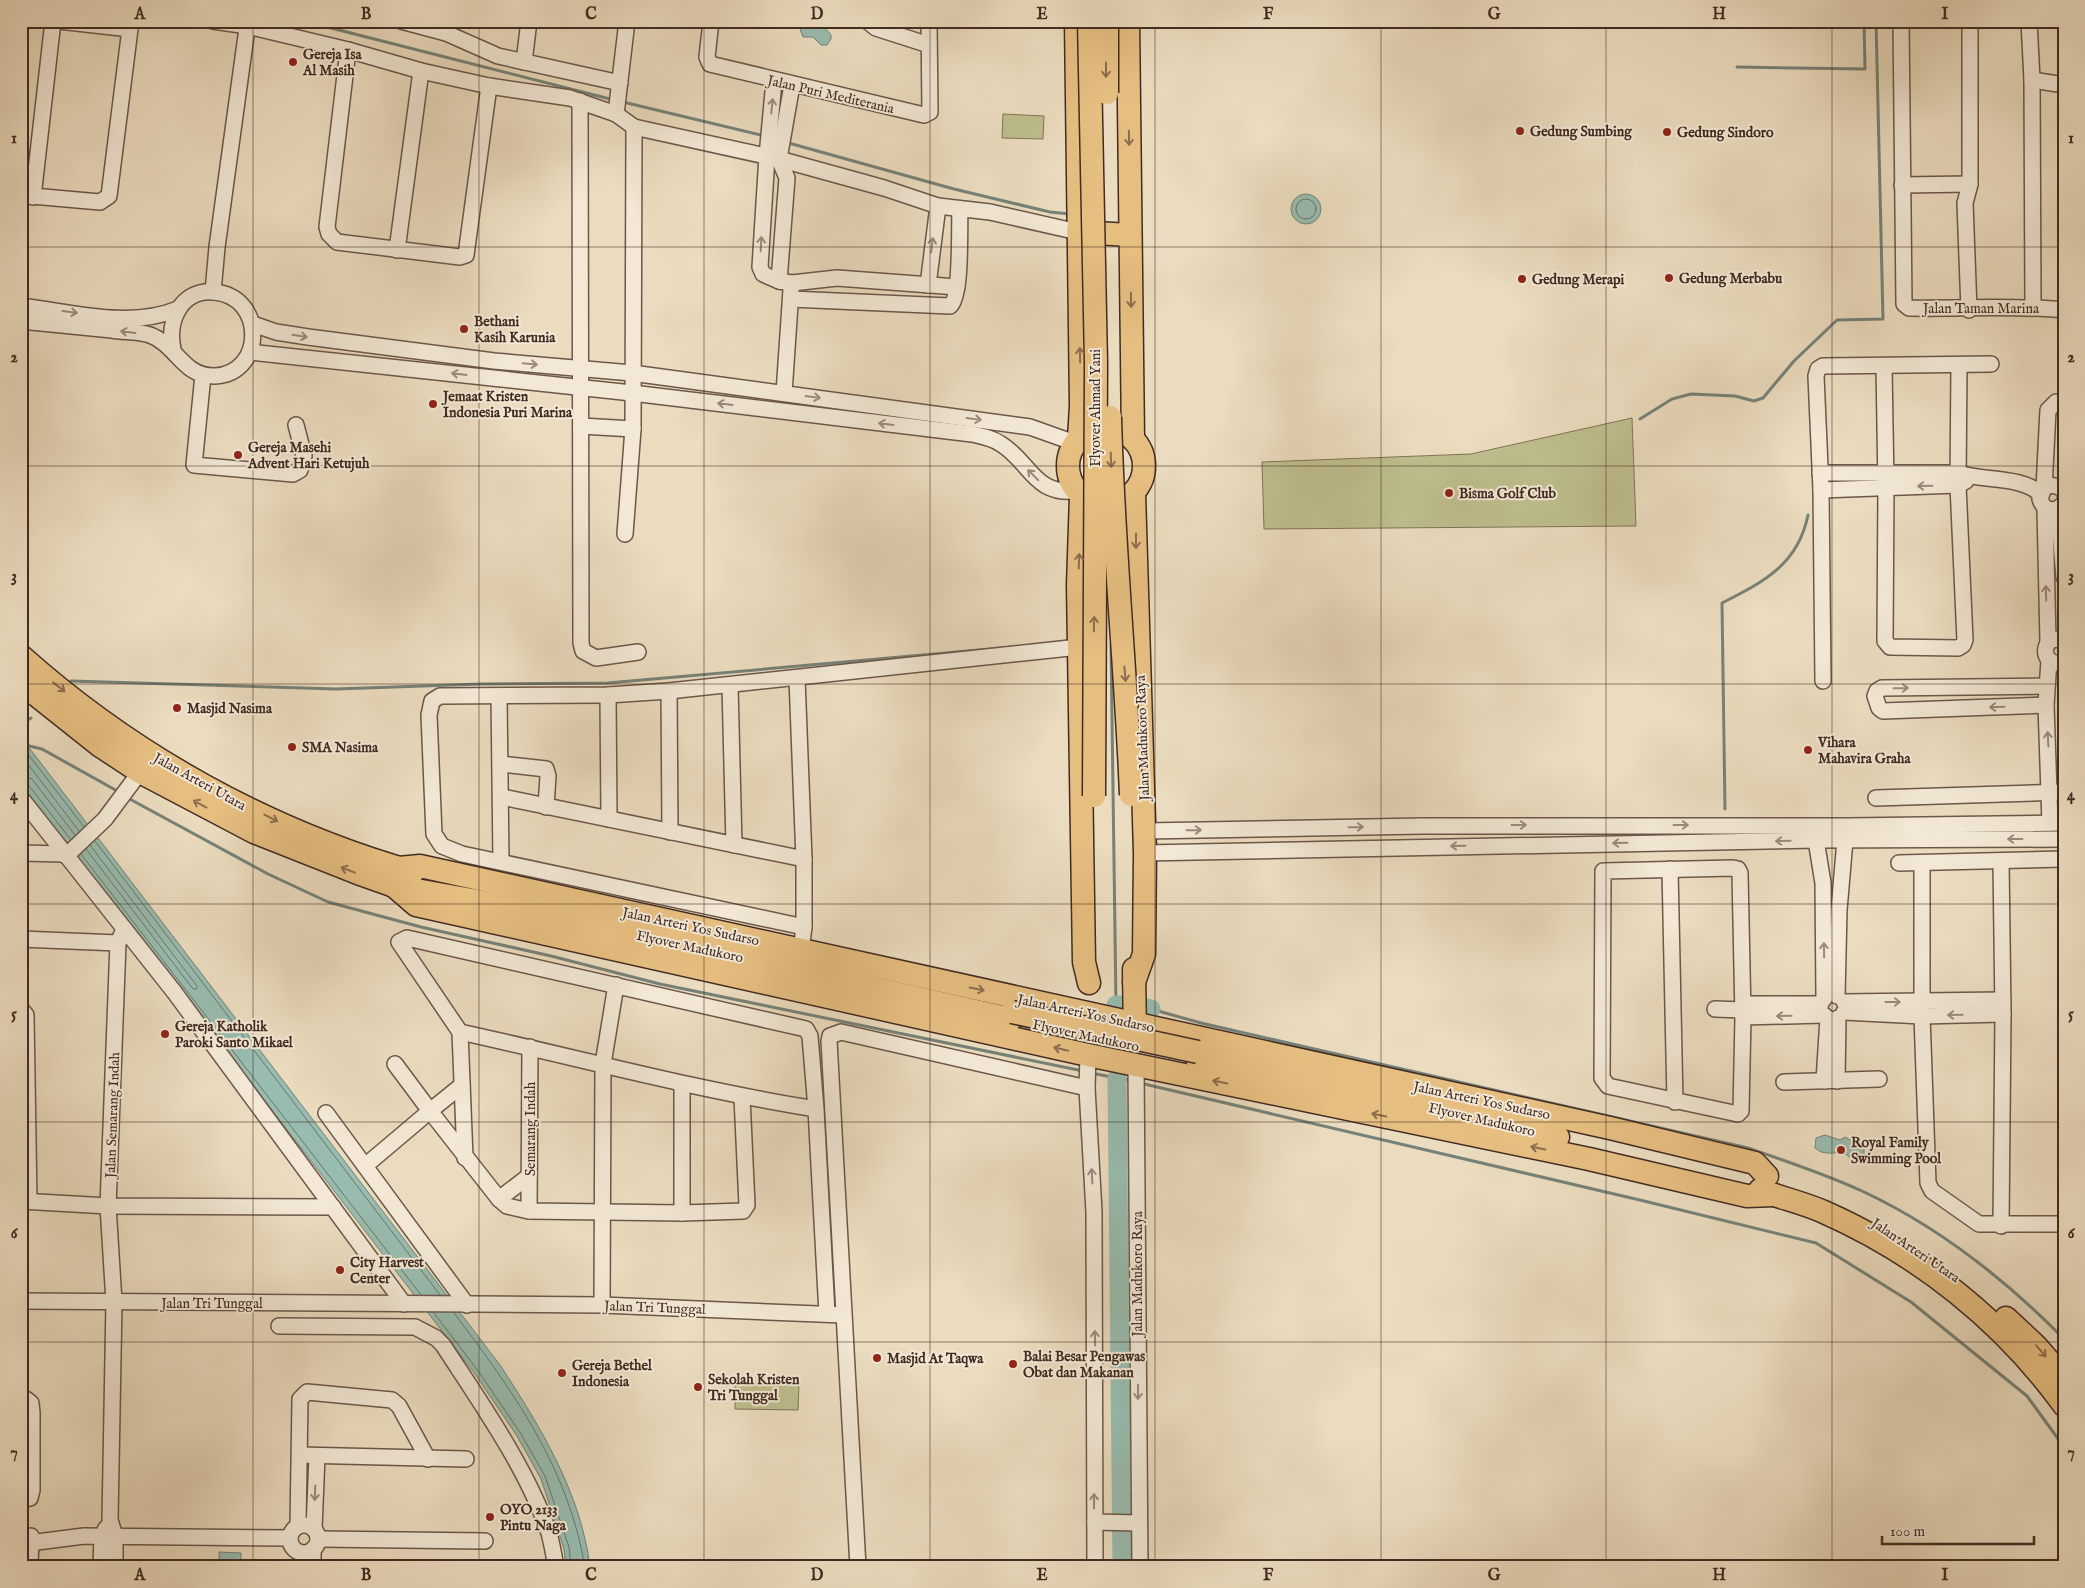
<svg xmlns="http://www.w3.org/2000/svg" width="2085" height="1588" font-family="'IM FELL English',serif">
<rect width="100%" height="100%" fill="#ebdcbf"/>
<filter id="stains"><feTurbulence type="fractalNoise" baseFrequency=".004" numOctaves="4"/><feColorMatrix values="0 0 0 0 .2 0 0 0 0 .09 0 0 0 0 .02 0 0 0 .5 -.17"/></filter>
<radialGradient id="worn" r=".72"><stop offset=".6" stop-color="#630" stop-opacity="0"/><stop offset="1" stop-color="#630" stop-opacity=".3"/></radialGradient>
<g fill="#bebe8d" stroke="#807458">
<polygon points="1003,114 1044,116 1043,139 1002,138"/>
<polygon points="1632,418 1636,526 1264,529 1262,462 1471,454"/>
<polygon points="735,1382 799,1383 798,1410 735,1409"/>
</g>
<g fill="#98bcaf" stroke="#768277">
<polygon points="814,21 819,28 825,28 831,35 831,39 827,45 821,45 813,37 803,37 797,21"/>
<circle cx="1306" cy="209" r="15"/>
<path d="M21,737L500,1365C540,1426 581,1493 590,1567H566L564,1549L541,1479L517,1436L475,1374L21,784Z"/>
<path d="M1825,1135L1840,1140L1845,1137L1864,1148V1158L1857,1162L1844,1153C1833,1152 1824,1156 1815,1148L1816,1138Z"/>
<polygon points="219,1552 241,1553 240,1567 219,1567"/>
</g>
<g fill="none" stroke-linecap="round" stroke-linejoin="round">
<g stroke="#6d7469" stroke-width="1">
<circle cx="1306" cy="209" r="10"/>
<polyline points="21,745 84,827"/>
<polyline points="21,755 79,831"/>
<polyline points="21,775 32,779 75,835"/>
<polyline points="21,781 27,783 71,840"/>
<polyline points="95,841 440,1295"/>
<polyline points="86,849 193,989 197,989 197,986 90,845"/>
<polyline points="81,854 421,1295"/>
<polyline points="434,1313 479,1372 521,1434 545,1476 569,1547 571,1567"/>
<path d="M454,1313C513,1391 568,1467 585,1567"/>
</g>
<g stroke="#768277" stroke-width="3">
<polyline points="289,21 331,28 614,100"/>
<polyline points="1737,67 1865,69 1864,21"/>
<polyline points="623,102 765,136"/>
<polyline points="785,142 954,189 1050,212 1070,214"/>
<polyline points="1640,419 1672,399 1691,394 1735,396 1754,401 1763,398 1794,361 1837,320 1883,319 1876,21"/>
<polyline points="1111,645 1116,1005"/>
<polyline points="71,681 336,689 481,684 608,683 1013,647"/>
<polyline points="21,724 31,718"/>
<polyline points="21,744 42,749 119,792"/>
<polyline points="126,797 268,874 328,902 421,927 551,956 660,984 1083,1071"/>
<path d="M1725,809L1722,603C1763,582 1798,565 1808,515"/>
<path d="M1151,1009L1201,1023L1748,1148C1786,1161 1825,1174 1862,1191C1937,1226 2006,1280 2064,1339"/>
<polyline points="1091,1073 1132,1081"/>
<polyline points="1140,1083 1644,1201 1816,1243 1911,1302 2027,1396 2064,1447"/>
</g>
<g stroke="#98bcaf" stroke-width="19">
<polyline points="1116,1005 1133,1005 1151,1009"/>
<polyline points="1117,1078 1122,1567"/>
</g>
<g stroke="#6c574a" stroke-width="18">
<g id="minor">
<polyline points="59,21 130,29"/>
<polyline points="213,21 248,26 348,50 421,71 489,86 570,98 616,114 634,127 779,159 884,188 938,206 990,212 1078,232"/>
<polyline points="401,21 446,33 498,56 620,83"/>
<polyline points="711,21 707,57 710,64 924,115 930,112 929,21"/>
<polyline points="867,21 876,28 929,45"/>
<path d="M1901,21L1904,304L1909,308C1961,309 2013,305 2064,310"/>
<polyline points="2029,21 2032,80 2033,307"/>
<polyline points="348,50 327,227 329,234 337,242 460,257 466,255 489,86"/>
<polyline points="524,62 529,21"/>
<polyline points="2032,80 2064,85"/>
<polyline points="774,81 767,156 760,267 763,274 779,281 792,283 837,278 957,287"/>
<polyline points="580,101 581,643 583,651 596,658 638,652"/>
<polyline points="616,114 627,21"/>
<polyline points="1902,185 1970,184"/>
<polyline points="21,195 100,202 109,196 131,21"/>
<polyline points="33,197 53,21"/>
<polyline points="397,250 421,71"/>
<polyline points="779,281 787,178 779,159 792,85"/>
<polyline points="928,285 938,206"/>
<polyline points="213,292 217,247 248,21"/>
<path d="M791,299L950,306C962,297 959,227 960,209"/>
<path d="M21,306C71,312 130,329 178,309"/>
<polyline points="1969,310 1965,203 1970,184 1970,21"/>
<path d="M21,321C52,324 82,327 112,330C124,332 139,331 150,335C177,345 183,377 215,376C265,374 266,296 214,292C181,289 167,321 173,349"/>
<polyline points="253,324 276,332 308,337 494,361 632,373 1030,427 1075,443"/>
<path d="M250,352L632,393L972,434C982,436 992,438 1001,444C1031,463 1034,495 1076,491"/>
<polyline points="1884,366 1886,487 1885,641 1890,647 1958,648 1963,645 1965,640 1958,485 1959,365"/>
<polyline points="203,375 194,465 293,474 300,470 304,456 296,425"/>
<polyline points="784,393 791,290"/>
<polyline points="581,426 633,429"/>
<path d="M1820,473H1958C1981,481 2024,476 2040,494"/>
<polyline points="2044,488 2048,410 2056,402 2064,402"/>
<polyline points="1821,490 1958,485 1966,481"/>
<path d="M2064,492L2060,487L2050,485L2044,488L2040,499C2044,512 2056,513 2064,503"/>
<polyline points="2045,508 2048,642"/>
<polyline points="2058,509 2064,577"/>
<polyline points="625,534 633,429 634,127"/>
<path d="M2064,640L2052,639C2039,649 2047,668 2064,662"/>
<polyline points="2049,660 2046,705 2050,823"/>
<polyline points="797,679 804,859 804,927 801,950"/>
<polyline points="1823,681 1821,490 1816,376 1818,369 1823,366 1991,364"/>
<polyline points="730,686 734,845"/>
<polyline points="669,691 670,832"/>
<polyline points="608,695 609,819"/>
<polyline points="499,697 501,861"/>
<polyline points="2046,705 1883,711 1879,708 1875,696 1877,691 1882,688 2046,686"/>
<polyline points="501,764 546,769 548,776 546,807"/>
<polyline points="502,797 804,859"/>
<polyline points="21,798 175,993 404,1304"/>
<polyline points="1876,798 2064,792"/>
<polyline points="1145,831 1422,826 1848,826 2064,823"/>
<polyline points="1816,840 1823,883 1824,999"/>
<polyline points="21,853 64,854"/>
<polyline points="1145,853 1816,840 2064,839"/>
<polyline points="66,856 105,819 140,772"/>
<polyline points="2001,861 2003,1014 2001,1226"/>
<polyline points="1899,863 2064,859"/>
<polyline points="1922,863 1922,1016 1928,1183 1932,1191 1979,1224 2064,1224"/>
<polygon points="1733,868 1738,869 1740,873 1743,1017 1741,1111 1738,1114 1608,1086 1602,1078 1603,871"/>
<polyline points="1670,869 1675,1102"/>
<polyline points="804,927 462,854 442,846 434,834 429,715 432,701 440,696 608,695 669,691 1079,647"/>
<polyline points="21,939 118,943"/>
<polyline points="1837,996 1839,910 1845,840"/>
<polyline points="1844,1002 2003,1000"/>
<polyline points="1743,1004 1821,1004"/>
<polyline points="21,1009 26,1015 29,1201"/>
<polyline points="1715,1009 1743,1010"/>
<polyline points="1844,1012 1922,1016 2003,1014"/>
<polyline points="1743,1017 1824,1015"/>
<polyline points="460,1032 465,1158"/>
<polyline points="1088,1055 1087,1088 1094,1212 1095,1567"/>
<polyline points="1136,1065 1140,1567"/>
<polyline points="1824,1081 1828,1018"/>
<polyline points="1837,1081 1838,1018"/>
<polyline points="1784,1082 1879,1079"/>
<polyline points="462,1085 430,1111 499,1199 507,1206 529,1211 682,1213 743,1211 747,1205 742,1097"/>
<path d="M816,1109C696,1090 579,1058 460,1032L399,942L407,938L806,1029L810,1036L816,1109L827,1314"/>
<polyline points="326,1113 467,1305"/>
<polyline points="365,1166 430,1111 395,1064"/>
<polyline points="499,1199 529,1176"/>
<polyline points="21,1201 108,1206 333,1207"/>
<polyline points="529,1211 530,1047"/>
<polyline points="682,1213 682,1084"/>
<polyline points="21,1301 602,1305 843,1315"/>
<polyline points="602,1305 603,1064 616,985"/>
<path d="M279,1326L415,1327L436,1338L443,1345C480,1402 527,1468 549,1533C552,1544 554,1556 556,1567"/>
<polyline points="21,1399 26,1399 31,1403 32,1413 32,1490 30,1498 21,1500"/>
<polyline points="300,1455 466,1459"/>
<polyline points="1095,1522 1139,1523"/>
<circle cx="304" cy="1539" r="14"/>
<polyline points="298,1526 300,1399 307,1392 392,1400 399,1406 428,1459"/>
<polyline points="314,1529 317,1456"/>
<polyline points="318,1539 485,1541"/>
<polyline points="21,1544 84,1536 290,1538"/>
<polyline points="30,1567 31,1536"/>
<polyline points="101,1567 102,1536 106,1528"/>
<polyline points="115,1567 115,1536 110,1520 114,1302 108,1206 118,943 124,929"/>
<polyline points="313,1567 313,1549"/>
<polyline points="858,1567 829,1041 830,1036 841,1032 1087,1088"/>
</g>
</g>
<g stroke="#422b23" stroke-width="25">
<g id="highway">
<polyline points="1076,21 1081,406 1079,439"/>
<polyline points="1128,21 1133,439"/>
<polyline points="1078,232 1130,235"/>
<circle cx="1106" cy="466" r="38"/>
<polyline points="1134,493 1145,853 1144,954 1134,982"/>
<polyline points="1081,496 1078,585 1084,962 1089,983"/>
<path d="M21,656C133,756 269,831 413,872"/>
<polyline points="21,683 99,745 140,772 254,832 363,875 394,886 522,909 1011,1019"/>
<polyline points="399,868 420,866 1610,1128 1755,1163 1767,1176"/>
<polyline points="394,886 416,905 1088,1055 1589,1159 1747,1196 1774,1195"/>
<polyline points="1134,969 1135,1037"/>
<polyline points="1197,1059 1434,1108 1558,1137"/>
<path d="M1760,1190C1781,1198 1804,1203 1824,1212C1919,1254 2003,1321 2064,1405"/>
<polyline points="2006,1318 2036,1346 2064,1378"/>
</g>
</g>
<use href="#minor" stroke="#f2e8d5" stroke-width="15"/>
<use href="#highway" stroke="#e6be80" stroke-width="22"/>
<g stroke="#422b23" stroke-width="25" stroke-linecap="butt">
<g id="highway-bridge">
<polyline points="1089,21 1096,363 1094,796"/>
<polyline points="1107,93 1107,21"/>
<path d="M1110,417C1113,543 1126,669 1131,795"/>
<polyline points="1012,1012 1198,1052"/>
</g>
</g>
<use href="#highway-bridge" stroke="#e6be80" stroke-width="22"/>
</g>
<defs><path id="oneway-shaft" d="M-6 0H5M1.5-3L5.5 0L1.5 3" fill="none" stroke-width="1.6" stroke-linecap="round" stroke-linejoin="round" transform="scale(1.25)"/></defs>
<g stroke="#8c6d4d">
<use href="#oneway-shaft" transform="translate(1106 70) rotate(90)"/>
<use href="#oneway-shaft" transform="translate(1129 138) rotate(89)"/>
<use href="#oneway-shaft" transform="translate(1131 300) rotate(89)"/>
<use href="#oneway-shaft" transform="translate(1080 355) rotate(-91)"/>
<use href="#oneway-shaft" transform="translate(1111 460) rotate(88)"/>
<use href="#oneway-shaft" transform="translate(1136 541) rotate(90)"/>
<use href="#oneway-shaft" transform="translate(1079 561) rotate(-88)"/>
<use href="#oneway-shaft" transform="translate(1094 624) rotate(-89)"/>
<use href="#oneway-shaft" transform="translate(1125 674) rotate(85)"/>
<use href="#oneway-shaft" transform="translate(59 687) rotate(38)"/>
<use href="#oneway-shaft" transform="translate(200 804) rotate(-152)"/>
<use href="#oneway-shaft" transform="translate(271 818) rotate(27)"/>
<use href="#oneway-shaft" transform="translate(348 870) rotate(-159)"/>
<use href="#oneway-shaft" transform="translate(977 989) rotate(12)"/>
<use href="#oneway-shaft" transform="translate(1061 1049) rotate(-167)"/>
<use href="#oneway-shaft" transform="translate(1220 1082) rotate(-168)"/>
<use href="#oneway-shaft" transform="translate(1379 1115) rotate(-168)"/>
<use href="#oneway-shaft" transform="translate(1538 1148) rotate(-168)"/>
<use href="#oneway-shaft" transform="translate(2041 1351) rotate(49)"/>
</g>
<g stroke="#9a8a7c">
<use href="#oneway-shaft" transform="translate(772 106) rotate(-84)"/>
<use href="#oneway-shaft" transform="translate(761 244) rotate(-87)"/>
<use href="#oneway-shaft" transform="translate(932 245) rotate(-83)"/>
<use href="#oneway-shaft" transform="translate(70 312) rotate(7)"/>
<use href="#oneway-shaft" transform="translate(128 332) rotate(-173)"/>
<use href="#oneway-shaft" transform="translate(300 336) rotate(9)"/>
<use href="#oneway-shaft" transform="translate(530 364) rotate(5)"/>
<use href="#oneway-shaft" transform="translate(459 374) rotate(-173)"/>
<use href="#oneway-shaft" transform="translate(813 397) rotate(8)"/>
<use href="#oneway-shaft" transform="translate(725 404) rotate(-173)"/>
<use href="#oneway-shaft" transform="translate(974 419) rotate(8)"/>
<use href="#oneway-shaft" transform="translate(886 424) rotate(-173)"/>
<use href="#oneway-shaft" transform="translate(1033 475) rotate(-135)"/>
<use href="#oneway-shaft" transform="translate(1925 486) rotate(179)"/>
<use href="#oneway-shaft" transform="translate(2046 593) rotate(-92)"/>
<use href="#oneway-shaft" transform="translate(1901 688) rotate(-1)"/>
<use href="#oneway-shaft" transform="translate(1997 707) rotate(178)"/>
<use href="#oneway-shaft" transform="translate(2048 739) rotate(-93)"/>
<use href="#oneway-shaft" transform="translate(1519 825)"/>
<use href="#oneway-shaft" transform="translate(1681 825)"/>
<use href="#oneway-shaft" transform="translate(1356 827) rotate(-1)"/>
<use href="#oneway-shaft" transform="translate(1194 830) rotate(-1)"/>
<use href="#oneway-shaft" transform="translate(2015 839) rotate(180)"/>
<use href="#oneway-shaft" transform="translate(1783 841) rotate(179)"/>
<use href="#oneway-shaft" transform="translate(1620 843) rotate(179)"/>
<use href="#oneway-shaft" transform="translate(1458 846) rotate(179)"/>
<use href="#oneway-shaft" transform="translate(1824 950) rotate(-91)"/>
<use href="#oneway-shaft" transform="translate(1893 1002)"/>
<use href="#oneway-shaft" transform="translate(1955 1015) rotate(179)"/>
<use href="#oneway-shaft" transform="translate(1784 1016) rotate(179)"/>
<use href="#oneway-shaft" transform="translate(1092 1176) rotate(-93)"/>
<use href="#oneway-shaft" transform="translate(1095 1338) rotate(-91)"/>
<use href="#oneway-shaft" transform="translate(1138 1392) rotate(90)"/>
<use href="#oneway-shaft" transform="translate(315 1493) rotate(92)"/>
<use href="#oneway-shaft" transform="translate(1094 1501) rotate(-90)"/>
</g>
<path fill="none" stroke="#422b23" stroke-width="1" stroke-opacity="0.55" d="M253,21V1567M479,21V1567M704,21V1567M930,21V1567M1155,21V1567M1381,21V1567M1606,21V1567M1832,21V1567M21,247H2064M21,466H2064M21,684H2064M21,904H2064M21,1122H2064M21,1342H2064"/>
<g fill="#8f2418" stroke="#f2e8d5" stroke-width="2">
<circle cx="293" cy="62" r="5"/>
<circle cx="1520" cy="131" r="5"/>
<circle cx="1667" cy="132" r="5"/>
<circle cx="1669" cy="278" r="5"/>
<circle cx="1522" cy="279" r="5"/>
<circle cx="464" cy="329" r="5"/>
<circle cx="433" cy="404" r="5"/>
<circle cx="238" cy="455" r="5"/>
<circle cx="1449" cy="493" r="5"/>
<circle cx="177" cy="708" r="5"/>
<circle cx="292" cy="747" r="5"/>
<circle cx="1808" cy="750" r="5"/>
<circle cx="165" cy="1034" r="5"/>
<circle cx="1841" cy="1150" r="5"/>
<circle cx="340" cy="1270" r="5"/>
<circle cx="877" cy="1358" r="5"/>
<circle cx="1013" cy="1364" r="5"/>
<circle cx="562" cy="1373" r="5"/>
<circle cx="698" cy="1387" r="5"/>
<circle cx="490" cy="1517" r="5"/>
</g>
<g text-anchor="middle" stroke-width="4" stroke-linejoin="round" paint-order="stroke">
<g font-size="14" font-weight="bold" fill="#422b23" stroke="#f2e8d5" text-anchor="start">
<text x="303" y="59">Gereja Isa<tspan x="303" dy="16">Al Masih</tspan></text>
<text x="1530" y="136">Gedung Sumbing</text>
<text x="1677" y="137">Gedung Sindoro</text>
<text x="1679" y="283">Gedung Merbabu</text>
<text x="1532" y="284">Gedung Merapi</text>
<text x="474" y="326">Bethani<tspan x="474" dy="16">Kasih Karunia</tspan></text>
<text x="443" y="401">Jemaat Kristen<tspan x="443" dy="16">Indonesia Puri Marina</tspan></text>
<text x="248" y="452">Gereja Masehi<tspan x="248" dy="16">Advent Hari Ketujuh</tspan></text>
<text x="1459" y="498">Bisma Golf Club</text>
<text x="187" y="713">Masjid Nasima</text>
<text x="1818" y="747">Vihara<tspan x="1818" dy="16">Mahavira Graha</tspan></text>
<text x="302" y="752">SMA Nasima</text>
<text x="175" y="1031">Gereja Katholik<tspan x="175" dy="16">Paroki Santo Mikael</tspan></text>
<text x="1851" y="1147">Royal Family<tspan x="1851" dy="16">Swimming Pool</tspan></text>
<text x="350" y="1267">City Harvest<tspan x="350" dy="16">Center</tspan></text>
<text x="1023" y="1361">Balai Besar Pengawas<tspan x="1023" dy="16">Obat dan Makanan</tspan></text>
<text x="887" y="1363">Masjid At Taqwa</text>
<text x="572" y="1370">Gereja Bethel<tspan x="572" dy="16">Indonesia</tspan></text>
<text x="708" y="1384">Sekolah Kristen<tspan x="708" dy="16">Tri Tunggal</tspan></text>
<text x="500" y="1514">OYO 2133<tspan x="500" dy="16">Pintu Naga</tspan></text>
</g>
<g font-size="14" fill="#422b23" stroke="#f2e8d5">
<text transform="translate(831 94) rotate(13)" y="5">Jalan Puri Mediterania</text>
<text x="1981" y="313">Jalan Taman Marina</text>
<text transform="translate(1095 408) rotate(-90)" y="5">Flyover Ahmad Yani</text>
<text transform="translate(1142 738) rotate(-92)" y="5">Jalan Madukoro Raya</text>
<text transform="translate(200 781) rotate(29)" y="5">Jalan Arteri Utara</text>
<text transform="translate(691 926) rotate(12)" y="5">Jalan Arteri Yos Sudarso</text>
<text transform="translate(690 946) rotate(12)" y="5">Flyover Madukoro</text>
<text transform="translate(1086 1013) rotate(12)" y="5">Jalan Arteri Yos Sudarso</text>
<text transform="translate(1086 1035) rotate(12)" y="5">Flyover Madukoro</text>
<text transform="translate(1482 1100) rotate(12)" y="5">Jalan Arteri Yos Sudarso</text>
<text transform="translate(112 1115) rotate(-88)" y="5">Jalan Semarang Indah</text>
<text transform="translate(1482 1119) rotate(13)" y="5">Flyover Madukoro</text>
<text transform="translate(530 1129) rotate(-90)" y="5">Semarang Indah</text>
<text transform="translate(1916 1250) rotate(34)" y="5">Jalan Arteri Utara</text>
<text transform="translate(1137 1274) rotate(-90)" y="5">Jalan Madukoro Raya</text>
<text x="212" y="1308">Jalan Tri Tunggal</text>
<text transform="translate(655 1307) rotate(2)" y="5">Jalan Tri Tunggal</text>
</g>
</g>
<rect width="2085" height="1588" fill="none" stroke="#ebdcbf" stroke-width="55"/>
<path d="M1882 1536v8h152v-8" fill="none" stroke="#422b23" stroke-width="2.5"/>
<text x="1890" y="1536" font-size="15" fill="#422b23" stroke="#f2e8d5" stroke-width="4" paint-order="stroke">100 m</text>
<rect x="28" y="28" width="2030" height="1532" fill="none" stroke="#422b23" stroke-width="2"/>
<g font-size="16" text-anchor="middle" font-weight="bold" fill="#422b23">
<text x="140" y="19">A</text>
<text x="366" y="19">B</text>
<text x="591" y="19">C</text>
<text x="817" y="19">D</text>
<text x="1042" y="19">E</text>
<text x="1268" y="19">F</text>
<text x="1494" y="19">G</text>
<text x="1719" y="19">H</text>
<text x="1945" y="19">I</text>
<text x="14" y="143">1</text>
<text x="2071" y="143">1</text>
<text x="14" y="362">2</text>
<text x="2071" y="362">2</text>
<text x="14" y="581">3</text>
<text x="2071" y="581">3</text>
<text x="14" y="800">4</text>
<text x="2071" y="800">4</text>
<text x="14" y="1019">5</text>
<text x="2071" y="1019">5</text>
<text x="14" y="1238">6</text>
<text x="2071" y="1238">6</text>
<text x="14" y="1457">7</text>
<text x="2071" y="1457">7</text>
<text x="140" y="1580">A</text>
<text x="366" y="1580">B</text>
<text x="591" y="1580">C</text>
<text x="817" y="1580">D</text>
<text x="1042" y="1580">E</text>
<text x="1268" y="1580">F</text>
<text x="1494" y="1580">G</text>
<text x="1719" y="1580">H</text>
<text x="1945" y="1580">I</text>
</g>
<rect width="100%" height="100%" filter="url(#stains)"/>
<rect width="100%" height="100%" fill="url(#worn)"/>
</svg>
